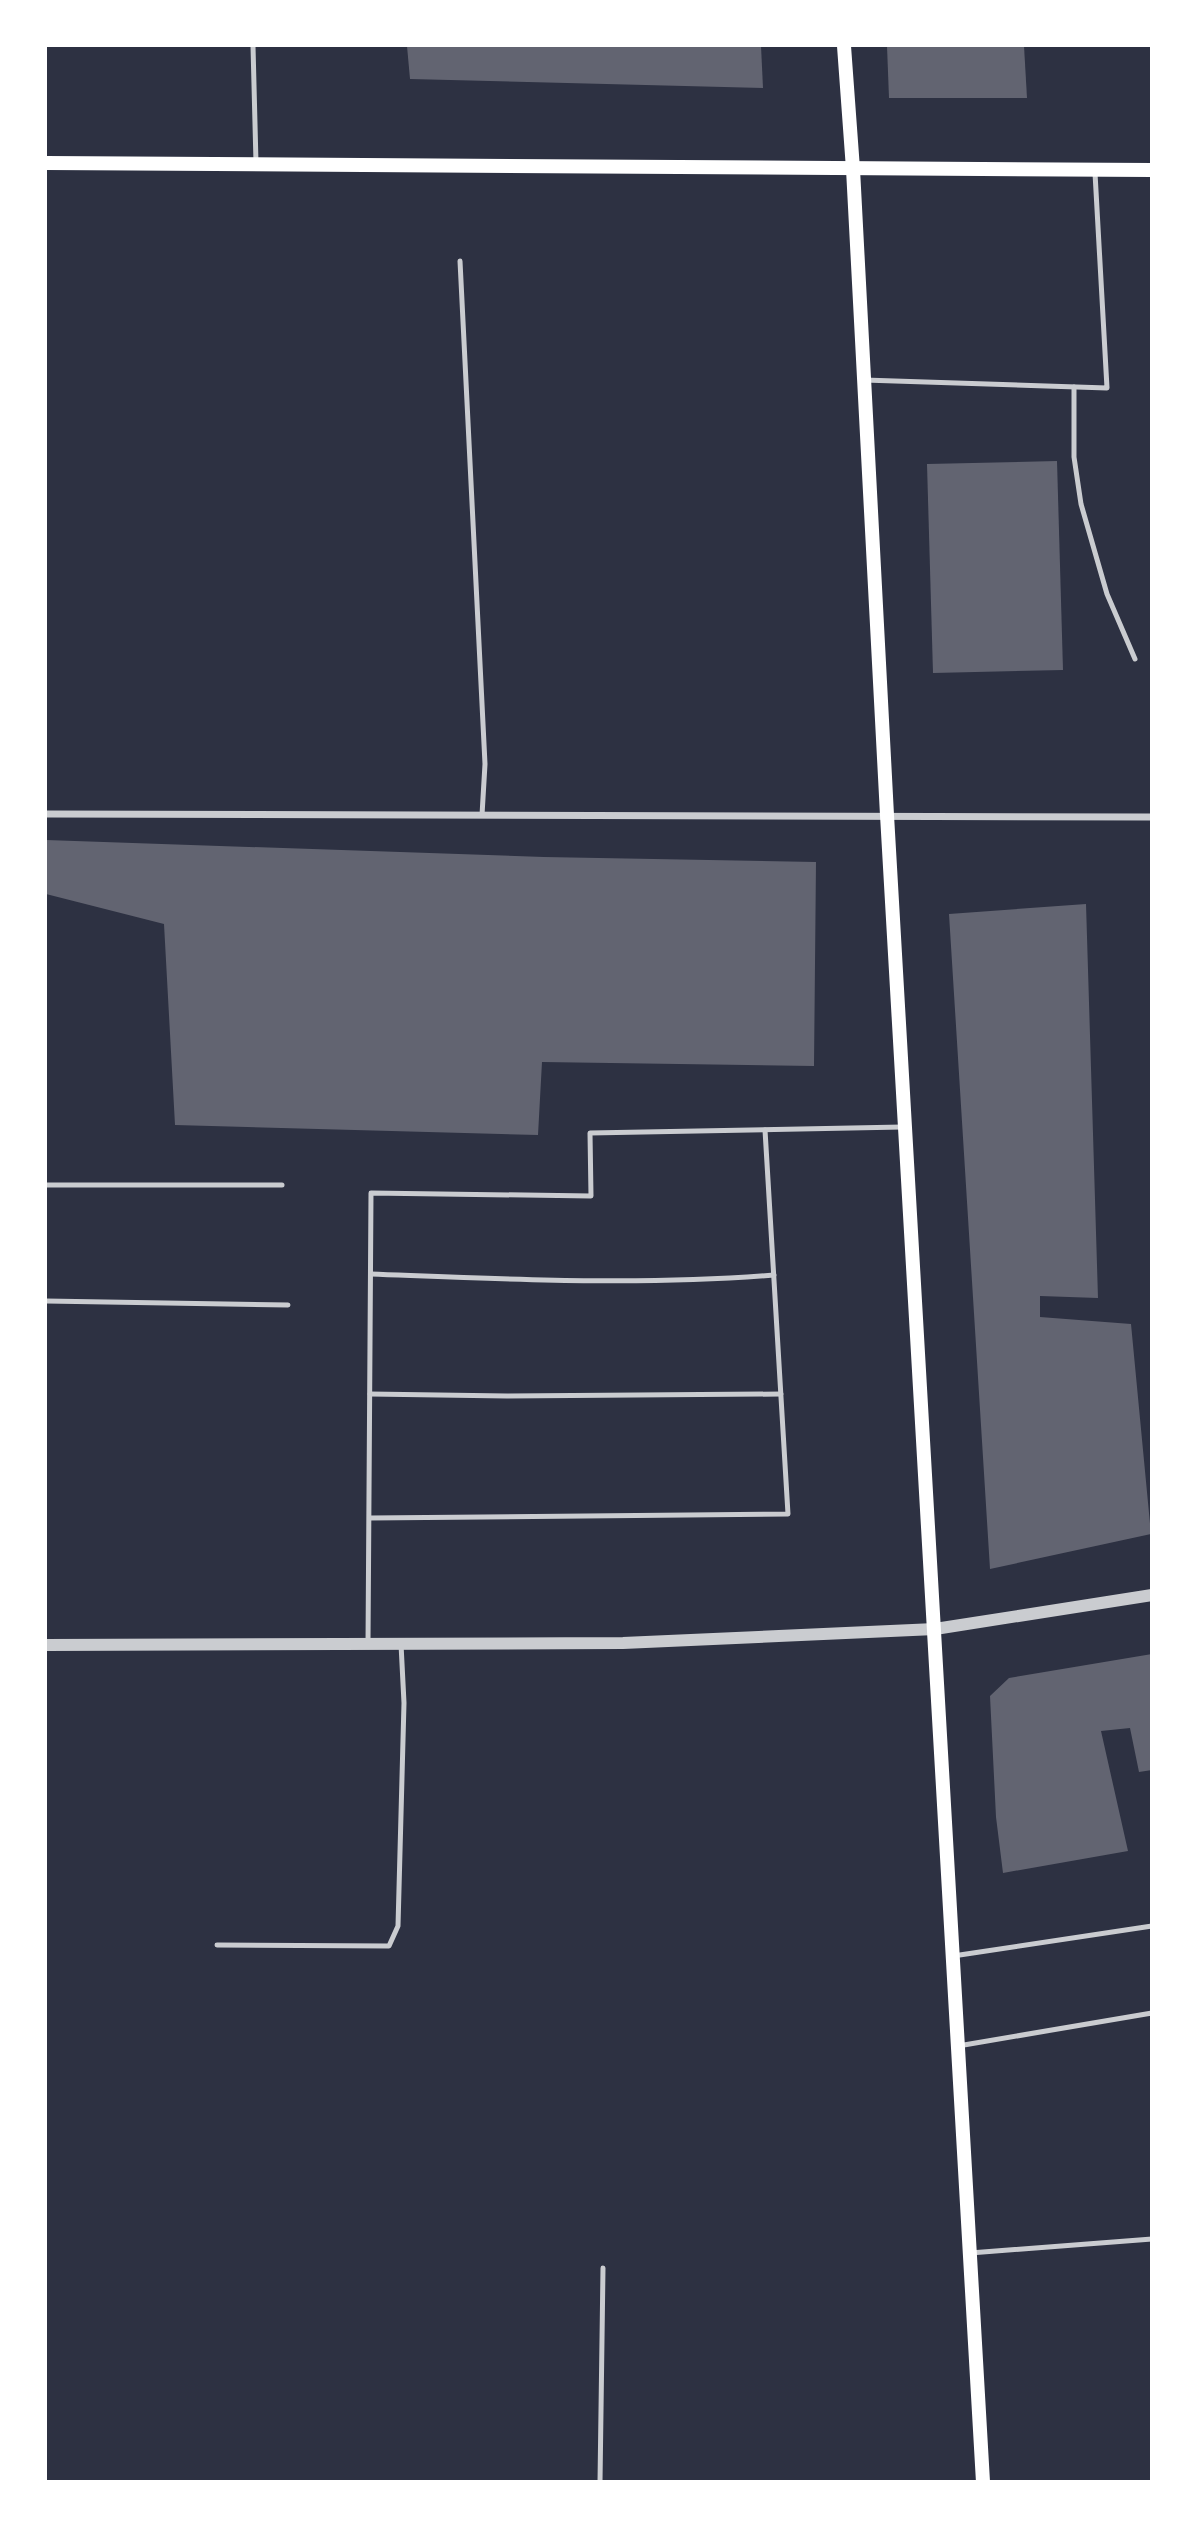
<svg xmlns="http://www.w3.org/2000/svg" width="1197" height="2527" font-family="'Asap Condensed',sans-serif">
<rect width="100%" height="100%" fill="#2d3142"/>
<g fill="#626471">
<polygon points="407,46 761,46 763,88 410,79"/>
<polygon points="887,46 1024,46 1027,98 889,98"/>
<polygon points="1057,461 1063,670 933,673 927,464"/>
<polygon points="46,840 544,857 816,862 814,1066 542,1062 538,1135 175,1125 164,924 46,894"/>
<polygon points="1086,904 1098,1298 1040,1296 1040,1317 1131,1324 1151,1534 990,1569 949,914"/>
<polygon points="1152,1654 1152,1770 1139,1772 1130,1728 1101,1731 1128,1851 1003,1873 996,1817 990,1696 1009,1678"/>
</g>
<g fill="none" stroke-linecap="round" stroke-linejoin="round">
<g stroke="#caccd0" stroke-width="5">
<polyline points="253,46 256,163"/>
<polyline points="460,261 485,764 482,815"/>
<polyline points="864,380 1107,388 1095,173"/>
<polyline points="1074,387 1074,457 1081,504 1107,594 1135,659"/>
<polyline points="46,1185 282,1185"/>
<path d="M371,1274C505,1279 640,1286 774,1275"/>
<polyline points="46,1301 288,1305"/>
<polyline points="370,1394 507,1396 781,1394"/>
<polyline points="370,1518 788,1514 765,1130"/>
<polyline points="368,1644 371,1193 591,1196 590,1133 902,1127"/>
<polyline points="217,1945 389,1946 398,1926 404,1703 401,1644"/>
<polyline points="953,1956 1152,1926"/>
<polyline points="958,2046 1152,2013"/>
<polyline points="970,2253 1152,2239"/>
<polyline points="600,2482 603,2268"/>
</g>
<polyline stroke="#caccd0" stroke-width="7" points="46,814 1152,817"/>
<polyline stroke="#caccd0" stroke-width="12" points="46,1645 623,1643 935,1629 1152,1595"/>
<g stroke="#fff" stroke-width="14">
<polyline points="844,46 853,169 887,815 983,2482"/>
<polyline points="46,163 1152,170"/>
</g>
</g>
<rect width="1197" height="2527" fill="none" stroke="#ffffff" stroke-width="94"/>
</svg>
